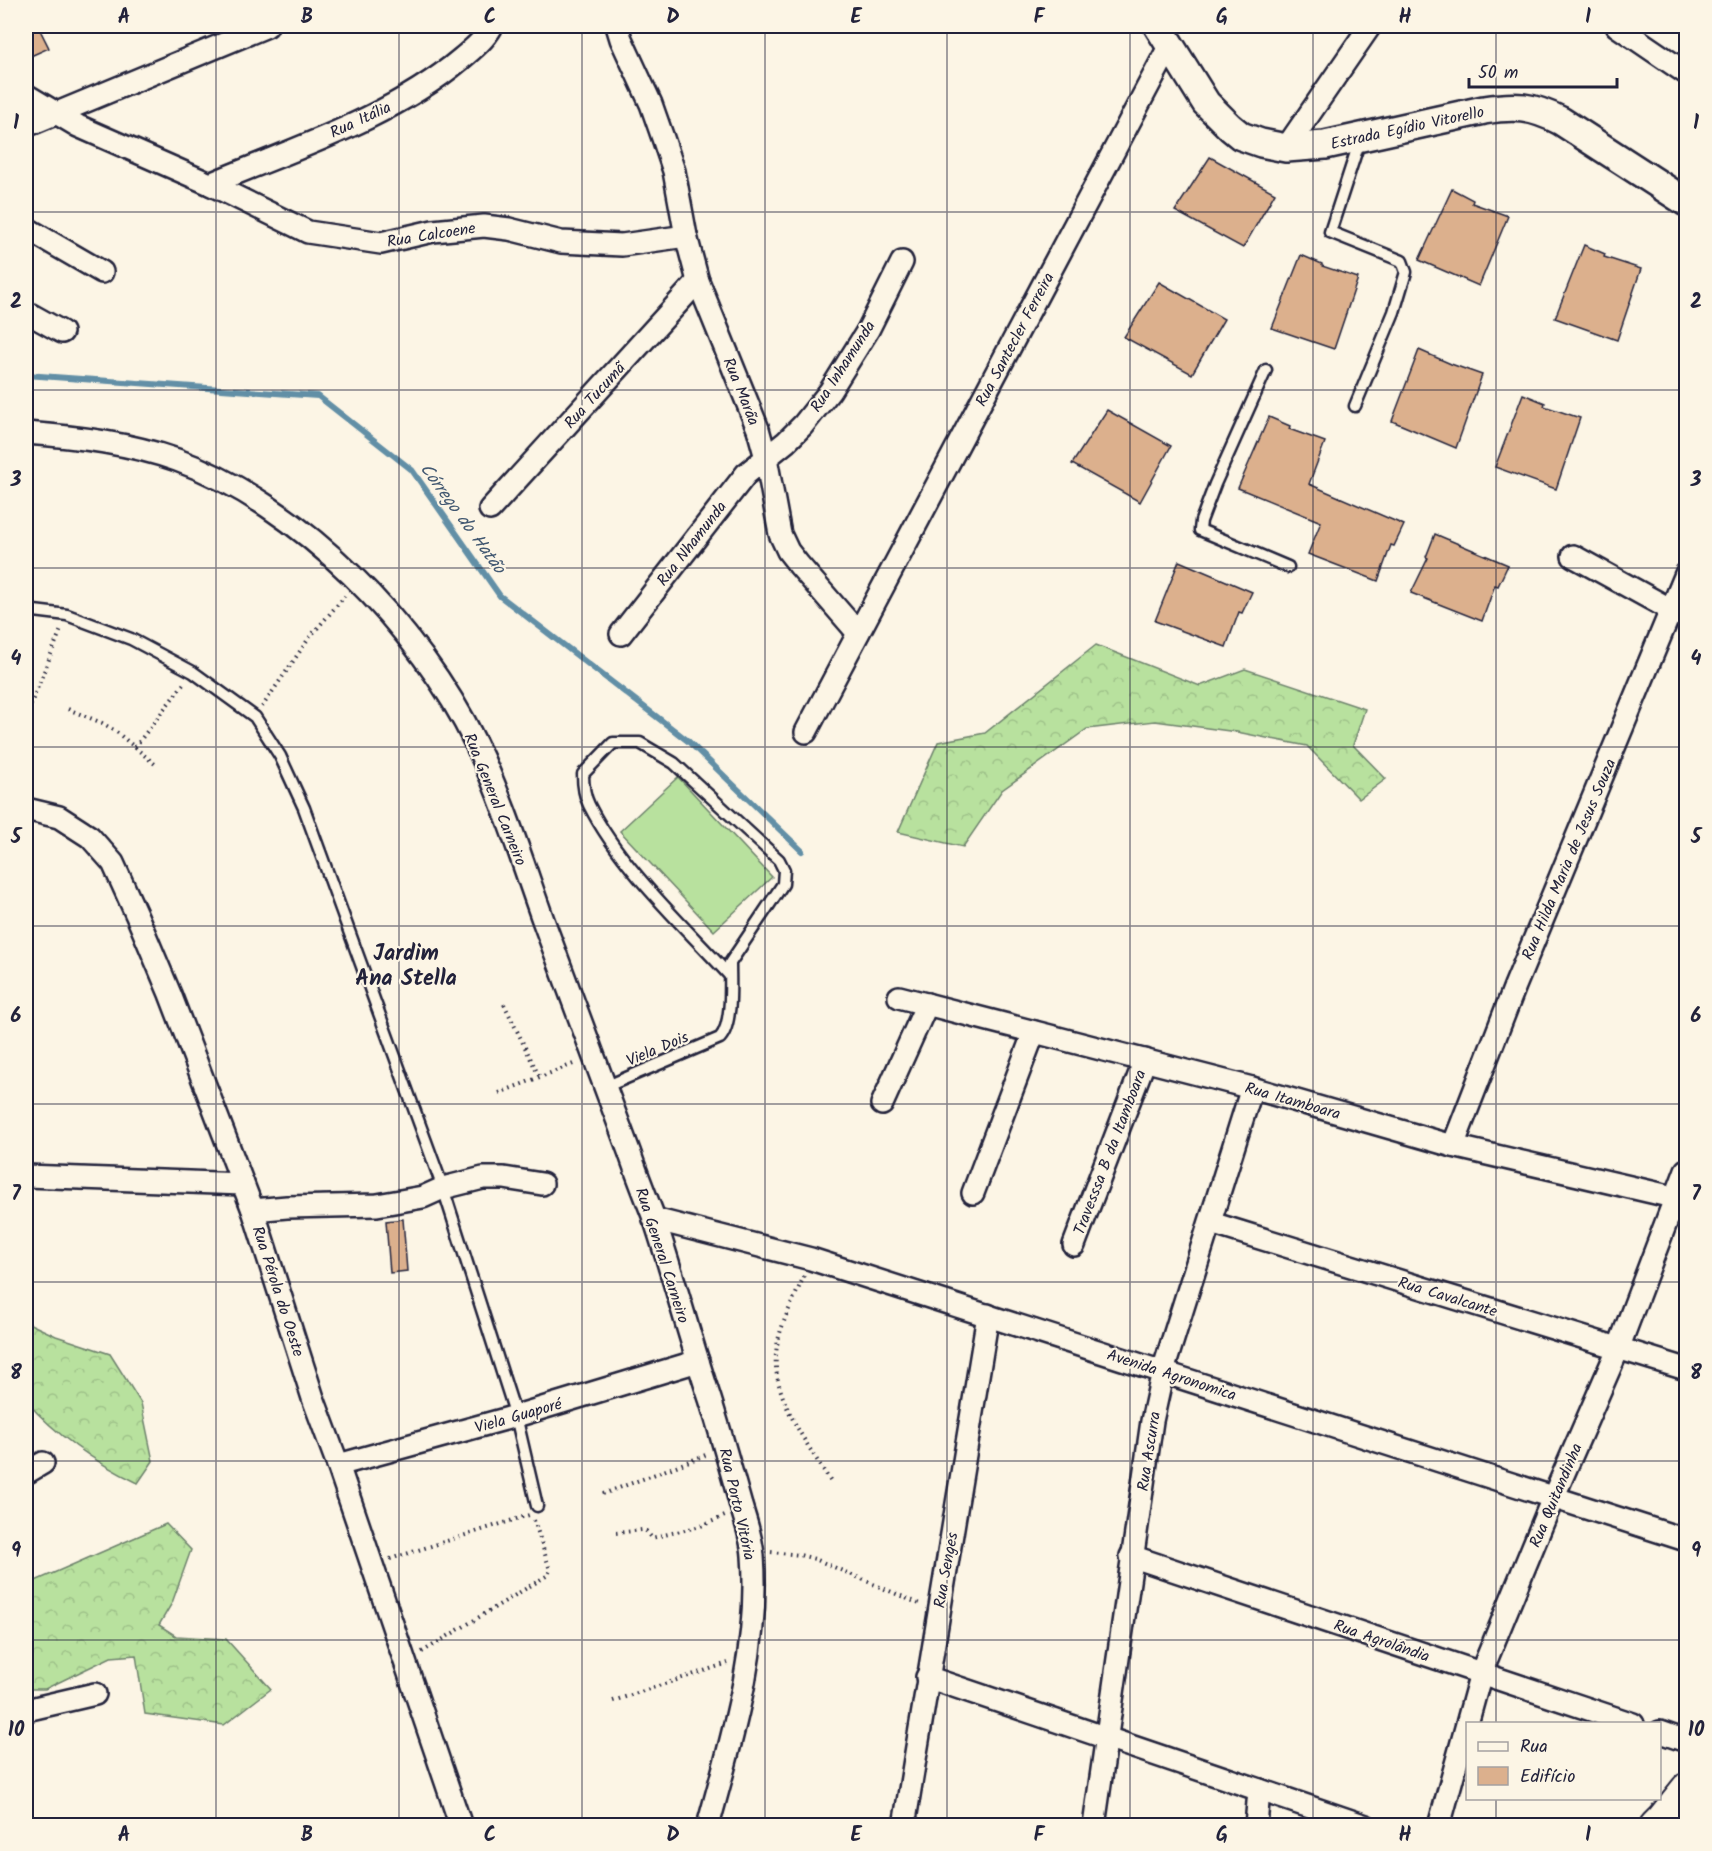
<svg xmlns="http://www.w3.org/2000/svg" width="1712" height="1851" font-family="Kalam,sans-serif">
<defs>
<pattern id="forest-crowns" width="20" height="18" patternUnits="userSpaceOnUse" patternTransform="scale(1.5)"><rect width="20" height="18" fill="#b8e19e"/><path d="M2 6a3 3 0 1 1 6 0M12 15a3 3 0 1 1 6 0" fill="none" stroke="#9ec189"/></pattern>
</defs>
<rect width="100%" height="100%" fill="#fcf5e5"/>
<filter id="ink" filterUnits="userSpaceOnUse"><feTurbulence type="fractalNoise" baseFrequency=".0167" numOctaves="2"/><feDisplacementMap in="SourceGraphic" scale="12" xChannelSelector="R" yChannelSelector="G"/><feConvolveMatrix kernelMatrix="1 2 1 2 8 2 1 2 1" color-interpolation-filters="sRGB"/></filter>
<g filter="url(#ink)">
<g fill="url(#forest-crowns)" stroke="#6d826c" stroke-width="1.5">
<polygon points="1096,645 1200,686 1245,669 1365,709 1353,745 1386,779 1359,799 1307,746 1237,732 1155,721 1087,729 1002,790 963,847 898,832 938,742 985,733"/>
<path d="M26,1322L56,1336L110,1354L141,1403L153,1461L138,1483C94,1462 58,1437 26,1401Z"/>
<polygon points="166,1524 191,1550 172,1603 159,1625 176,1636 226,1639 271,1689 224,1725 145,1714 136,1655 111,1657 45,1689 26,1689 26,1585"/>
</g>
<polygon fill="#b8e19e" stroke="#6d826c" stroke-width="1.5" points="678,777 772,877 714,931 620,831"/>
<g fill="none" stroke-linecap="round" stroke-linejoin="round">
<polyline stroke="#628fa6" stroke-width="6" points="26,375 318,396 412,470 500,596 688,741 802,851"/>
</g>
<g fill="#dcb08d" stroke="#22223b" stroke-width="1.5">
<polygon points="26,26 38,26 49,48 26,58"/>
<polygon points="1210,157 1275,193 1243,248 1175,211"/>
<polygon points="1452,189 1473,200 1472,203 1508,216 1479,286 1419,260"/>
<polygon points="1584,245 1605,254 1604,257 1641,269 1617,340 1555,318"/>
<polygon points="1301,255 1322,264 1322,266 1358,278 1334,349 1272,328"/>
<polygon points="1159,282 1224,319 1192,374 1124,337"/>
<polygon points="1419,350 1451,364 1482,375 1456,448 1392,421"/>
<polygon points="1523,394 1545,403 1544,406 1580,418 1556,489 1495,467"/>
<polygon points="1107,410 1171,446 1140,502 1072,464"/>
<polygon points="1269,417 1290,426 1289,429 1325,442 1309,484 1404,525 1394,546 1391,545 1378,581 1308,554 1321,522 1238,488"/>
<polygon points="1435,534 1508,565 1498,586 1495,585 1482,621 1411,593 1428,558 1426,557"/>
<polygon points="1179,561 1252,592 1242,613 1239,612 1226,647 1155,621"/>
<polygon points="403,1219 407,1271 390,1273 386,1221"/>
</g>
<g fill="none" stroke-linecap="round" stroke-linejoin="round">
<g stroke="#22223b" stroke-width="15">
<g id="service">
<polyline points="1266,370 1215,484 1201,521 1200,530 1288,567"/>
<polyline points="1355,406 1394,312 1406,272 1402,261 1330,232 1360,140"/>
<polyline points="26,610 67,615 131,639 193,672 255,717 280,756 304,808 443,1188 516,1416 537,1506"/>
<path d="M605,1087L720,1038C733,1024 730,982 730,963L783,884L784,870L779,860L674,763L640,743H613L583,774C583,785 584,795 589,805C620,867 683,925 730,976"/>
</g>
</g>
<g stroke="#22223b" stroke-width="26">
<g id="minor">
<polyline points="617,26 621,39 651,104 664,141 674,171 686,236 698,281 758,429 766,458 780,534 788,551 799,565 858,633"/>
<polyline points="1617,26 1686,73"/>
<polyline points="26,95 78,126 210,184 308,232 381,243 433,231 484,226 509,229 561,242 622,245 686,236"/>
<polyline points="26,126 267,26"/>
<polyline points="1286,148 1370,26"/>
<path d="M210,184C293,149 391,118 461,59C473,49 485,39 492,26"/>
<polyline points="26,228 102,272"/>
<polyline points="26,312 62,332"/>
<path d="M26,433C77,437 129,443 177,460C300,504 420,628 476,744C503,800 522,861 543,920C572,998 601,1076 630,1154C637,1175 646,1197 654,1218C674,1278 690,1339 710,1399C721,1434 731,1470 741,1506C746,1522 752,1539 753,1556C760,1647 732,1738 708,1826"/>
<polyline points="490,509 698,281"/>
<polyline points="1573,556 1686,618"/>
<polyline points="621,634 746,474 786,442 803,425 830,391 868,330 902,262"/>
<polyline points="806,732 1170,45"/>
<polyline points="26,809 59,817 90,837 113,863 137,916 170,994 253,1210 313,1398 338,1465 461,1826"/>
<polyline points="899,997 1252,1088 1453,1146 1686,1200"/>
<polyline points="882,1104 927,1004"/>
<polyline points="1453,1146 1515,986 1686,574"/>
<polyline points="26,1176 243,1184"/>
<polyline points="973,1193 1034,1032"/>
<polyline points="253,1210 287,1207 377,1205 423,1197 443,1188 483,1178 504,1178 542,1184"/>
<polyline points="654,1219 811,1259 1686,1540"/>
<polyline points="1211,1223 1686,1369"/>
<polyline points="1074,1245 1145,1060"/>
<polyline points="338,1465 516,1416 698,1361"/>
<polyline points="26,1473 43,1463"/>
<polyline points="1131,1556 1633,1724"/>
<polyline points="927,1677 1366,1826"/>
<polyline points="26,1710 95,1694"/>
<polyline points="1660,1732 1686,1741"/>
<polyline points="904,1826 988,1315"/>
<polyline points="1094,1826 1152,1421 1163,1371 1252,1088"/>
<polyline points="1256,1826 1259,1790"/>
<polyline points="1439,1826 1481,1673 1553,1498 1618,1349 1686,1170"/>
</g>
</g>
<g stroke="#22223b" stroke-width="32">
<path id="tertiary" d="M1158,26L1206,103L1230,127L1241,136L1261,143L1286,148L1325,145L1484,110C1516,105 1532,106 1561,121L1686,202"/>
</g>
<g stroke="#22223b" stroke-width="34">
<polyline id="secondary" points="1655,1826 1662,1819 1686,1789"/>
</g>
<g stroke="#22223b" stroke-width="4" stroke-dasharray="1.5 4.5" stroke-linecap="butt">
<polyline points="262,707 309,638 345,596"/>
<polyline points="68,709 102,723 114,730 156,765"/>
<polyline points="26,716 62,627"/>
<polyline points="135,747 185,682"/>
<polyline points="504,1004 539,1076"/>
<polyline points="499,1093 576,1063"/>
<path d="M804,1276C794,1300 778,1327 776,1354C772,1399 810,1447 832,1484"/>
<polyline points="603,1494 708,1454"/>
<polyline points="616,1533 642,1530 646,1531 652,1538 701,1526 725,1516"/>
<polyline points="771,1552 800,1555 815,1559 922,1605"/>
<polyline points="390,1559 529,1515"/>
<polyline points="422,1652 548,1575 550,1570 534,1520"/>
<polyline points="613,1701 728,1663"/>
</g>
<use href="#service" stroke="#fcf5e5" stroke-width="10"/>
<use href="#minor" stroke="#fcf5e5" stroke-width="21"/>
<use href="#tertiary" stroke="#fcf5e5" stroke-width="27"/>
<use href="#secondary" stroke="#fcf5e5" stroke-width="30"/>
</g>
</g>
<path fill="none" stroke="#22223b" stroke-width="1.5" stroke-opacity="0.55" d="M216,26V1826M399,26V1826M582,26V1826M765,26V1826M947,26V1826M1130,26V1826M1313,26V1826M1496,26V1724M26,212H1686M26,390H1686M26,568H1686M26,747H1686M26,926H1686M26,1104H1686M26,1282H1686M26,1461H1686M26,1640H1686M1496,1798V1826"/>
<g text-anchor="middle" stroke-width="4.5" stroke-linejoin="round" paint-order="stroke">
<g font-size="16" fill="#22223b" stroke="#fcf5e5">
<text transform="translate(360 119) rotate(-25)" y="6">Rua Itália</text>
<text transform="translate(1407 127) rotate(-12)" y="6">Estrada Egídio Vitorello</text>
<text transform="translate(431 234) rotate(-9)" y="6">Rua Calcoene</text>
<text transform="translate(1014 339) rotate(-62)" y="6">Rua Santecler Ferreira</text>
<text transform="translate(842 366) rotate(-57)" y="6">Rua Inhamunda</text>
<text transform="translate(742 391) rotate(68)" y="6">Rua Marãa</text>
<text transform="translate(594 395) rotate(-48)" y="6">Rua Tucumã</text>
<text transform="translate(691 543) rotate(-52)" y="6">Rua Nhamunda</text>
<text transform="translate(496 799) rotate(68)" y="6">Rua General Carneiro</text>
<text transform="translate(1568 859) rotate(-67)" y="6">Rua Hilda Maria de Jesus Souza</text>
<text transform="translate(657 1048) rotate(-23)" y="6">Viela Dois</text>
<text transform="translate(1293 1100) rotate(16)" y="6">Rua Itamboara</text>
<text transform="translate(1109 1152) rotate(-69)" y="6">Travesssa B da Itamboara</text>
<text transform="translate(663 1255) rotate(72)" y="6">Rua General Carneiro</text>
<text transform="translate(279 1291) rotate(72)" y="6">Rua Pérola do Oeste</text>
<text transform="translate(1448 1296) rotate(17)" y="6">Rua Cavalcante</text>
<text transform="translate(1172 1374) rotate(18)" y="6">Avenida Agronomica</text>
<text transform="translate(518 1415) rotate(-16)" y="6">Viela Guaporé</text>
<text transform="translate(1148 1451) rotate(-81)" y="6">Rua Ascurra</text>
<text transform="translate(1555 1495) rotate(-67)" y="6">Rua Quitandinha</text>
<text transform="translate(738 1504) rotate(77)" y="6">Rua Porto Vitória</text>
<text transform="translate(945 1570) rotate(-80)" y="6">Rua Senges</text>
<text transform="translate(1382 1640) rotate(19)" y="6">Rua Agrolândia</text>
</g>
<g font-size="18" font-style="italic" fill="#425871" stroke="#fcf5e5">
<text transform="translate(463 518) rotate(54)" y="6">Córrego do Hatão</text>
</g>
<g font-size="22" font-weight="bold" fill="#22223b" stroke="#fcf5e5">
<text x="406" y="960">Jardim<tspan x="406" dy="25">Ana Stella</tspan></text>
</g>
</g>
<rect width="1712" height="1851" fill="none" stroke="#fcf5e5" stroke-width="66"/>
<rect x="1466" y="1722" width="195" height="78" fill="#fcf5e5" stroke="#a5a1a1" stroke-width="1.5"/>
<rect x="1478" y="1742" width="30" height="9" fill="#fcf5e5" stroke="#a5a1a1" stroke-width="1.5"/>
<text x="1520" y="1752" font-size="18" fill="#22223b">Rua</text>
<rect x="1478" y="1767" width="30" height="18" fill="#dcb08d" stroke="#a5a1a1" stroke-width="1.5"/>
<text x="1520" y="1782" font-size="18" fill="#22223b">Edifício</text>
<path d="M1469 78v9h148v-9" fill="none" stroke="#22223b" stroke-width="3"/>
<text x="1478" y="78" font-size="18" fill="#22223b" stroke="#fcf5e5" stroke-width="4.5" paint-order="stroke">50 m</text>
<rect x="33" y="33" width="1646" height="1785" fill="none" stroke="#22223b" stroke-width="2"/>
<g font-size="20" text-anchor="middle" font-weight="bold" fill="#22223b">
<text x="124" y="23">A</text>
<text x="307" y="23">B</text>
<text x="490" y="23">C</text>
<text x="673" y="23">D</text>
<text x="856" y="23">E</text>
<text x="1039" y="23">F</text>
<text x="1222" y="23">G</text>
<text x="1405" y="23">H</text>
<text x="1588" y="23">I</text>
<text x="16" y="129">1</text>
<text x="1696" y="129">1</text>
<text x="16" y="308">2</text>
<text x="1696" y="308">2</text>
<text x="16" y="486">3</text>
<text x="1696" y="486">3</text>
<text x="16" y="665">4</text>
<text x="1696" y="665">4</text>
<text x="16" y="843">5</text>
<text x="1696" y="843">5</text>
<text x="16" y="1022">6</text>
<text x="1696" y="1022">6</text>
<text x="16" y="1200">7</text>
<text x="1696" y="1200">7</text>
<text x="16" y="1379">8</text>
<text x="1696" y="1379">8</text>
<text x="16" y="1557">9</text>
<text x="1696" y="1557">9</text>
<text x="16" y="1736">10</text>
<text x="1696" y="1736">10</text>
<text x="124" y="1841">A</text>
<text x="307" y="1841">B</text>
<text x="490" y="1841">C</text>
<text x="673" y="1841">D</text>
<text x="856" y="1841">E</text>
<text x="1039" y="1841">F</text>
<text x="1222" y="1841">G</text>
<text x="1405" y="1841">H</text>
<text x="1588" y="1841">I</text>
</g>
</svg>
